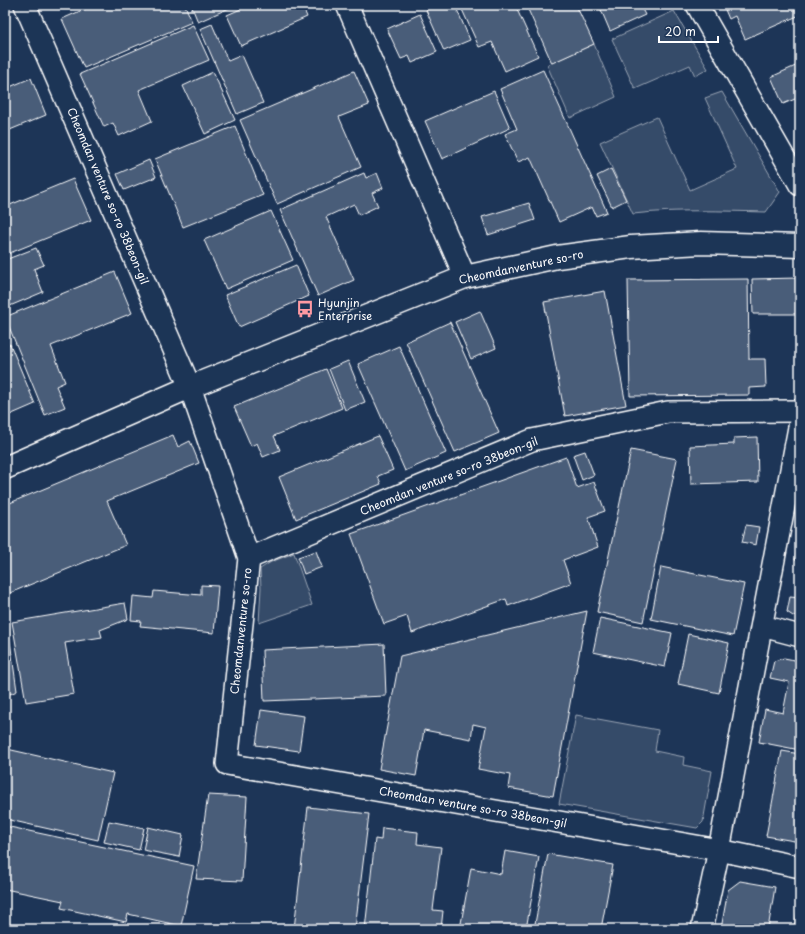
<svg xmlns="http://www.w3.org/2000/svg" width="805" height="934" font-family="'Playpen Sans',sans-serif">
<rect width="100%" height="100%" fill="#1d3557"/>
<filter id="ink" filterUnits="userSpaceOnUse"><feTurbulence type="fractalNoise" baseFrequency=".025" numOctaves="2"/><feDisplacementMap in="SourceGraphic" scale="8" xChannelSelector="R" yChannelSelector="G"/><feConvolveMatrix kernelMatrix="1 2 1 2 8 2 1 2 1" color-interpolation-filters="sRGB"/></filter>
<g filter="url(#ink)">
<g fill="#364b69" stroke="#9aa5b4">
<polygon points="674,11 708,69 695,76 690,65 635,89 612,39"/>
<polygon points="594,44 616,97 570,118 547,65"/>
<path d="M722,92L780,192L766,212C722,211 677,209 633,214L600,142L657,117L690,190L737,169L705,98Z"/>
<polygon points="294,553 312,605 259,623 261,588 260,569 271,562"/>
<polygon points="576,715 658,730 655,751 684,757 683,765 712,771 703,822 697,828 559,804"/>
</g>
<g fill="#4a5d79" stroke="#fff">
<polygon points="94,5 185,5 192,22 84,68 62,19"/>
<polygon points="191,5 236,5 198,22"/>
<polygon points="250,5 302,5 307,17 241,46 227,15"/>
<polygon points="438,5 455,5 470,40 444,51 426,10"/>
<polygon points="460,5 515,5 538,56 505,71 492,42 479,47"/>
<polygon points="526,5 576,5 594,44 552,63"/>
<polygon points="599,5 640,5 645,15 610,31"/>
<polygon points="723,5 800,5 800,15 745,39 735,16 729,19"/>
<polygon points="420,14 437,52 412,63 409,56 401,59 387,29"/>
<polygon points="212,24 228,61 242,55 263,103 237,114 200,29"/>
<polygon points="193,25 209,60 139,90 152,121 119,136 113,123 104,127 80,74"/>
<polygon points="800,64 800,97 783,104 771,77"/>
<polygon points="543,70 607,212 596,216 592,207 559,222 530,157 518,162 505,134 517,129 500,89"/>
<polygon points="354,71 369,105 339,117 361,167 277,204 240,120"/>
<polygon points="213,72 235,120 205,134 183,86"/>
<polygon points="31,78 46,115 5,132 5,89"/>
<polygon points="494,91 510,128 442,159 425,121"/>
<polygon points="235,126 263,195 183,227 155,159"/>
<polygon points="149,160 156,177 124,190 117,174"/>
<polygon points="611,169 626,200 612,207 597,176"/>
<polygon points="364,173 366,178 377,173 383,188 372,193 378,206 359,215 354,204 326,217 354,280 318,296 280,210"/>
<polygon points="73,179 91,220 5,255 5,207"/>
<polygon points="529,203 535,220 488,235 482,217"/>
<polygon points="271,211 293,260 226,289 204,240"/>
<polygon points="36,248 44,265 34,269 43,292 5,308 5,260"/>
<polygon points="296,265 309,296 239,327 225,295"/>
<polygon points="115,272 132,313 51,346 65,382 56,386 65,407 45,415 5,317"/>
<polygon points="799,278 799,314 753,314 752,279"/>
<polygon points="748,279 749,359 765,359 766,387 749,388 749,395 630,396 628,280"/>
<polygon points="605,291 626,405 565,416 544,302"/>
<polygon points="480,311 496,348 471,359 455,322"/>
<polygon points="450,322 499,433 455,452 406,342"/>
<polygon points="10,344 35,404 5,417 5,346"/>
<polygon points="399,346 446,453 405,471 358,364"/>
<polygon points="348,361 365,402 345,410 329,369"/>
<polygon points="326,369 342,408 274,436 280,450 263,457 257,443 251,446 234,407"/>
<polygon points="173,435 178,447 190,441 199,463 107,501 126,545 5,595 5,505"/>
<polygon points="378,436 393,470 378,476 381,484 296,519 279,477"/>
<polygon points="757,437 758,482 691,484 690,446 734,444 734,438"/>
<polygon points="631,450 677,459 643,622 597,612"/>
<polygon points="585,451 594,475 582,480 573,455"/>
<polygon points="566,457 577,488 594,482 605,511 588,517 598,547 563,560 571,583 508,606 506,599 412,633 407,616 384,624 351,534"/>
<polygon points="746,525 759,527 756,545 742,542"/>
<polygon points="800,533 800,561 795,560"/>
<polygon points="316,551 322,567 304,574 298,557"/>
<polygon points="661,567 744,584 733,636 651,619"/>
<polygon points="201,585 218,586 214,633 140,626 141,621 131,620 133,596 153,598 154,591 201,595"/>
<polygon points="790,597 800,598 800,617 793,616 787,612"/>
<polygon points="125,603 128,619 100,630 102,637 65,643 74,694 26,702 12,622"/>
<polygon points="587,611 553,796 508,788 510,775 478,769 486,727 473,724 471,739 424,730 416,776 379,769 400,656"/>
<polygon points="600,618 672,633 665,667 593,652"/>
<polygon points="5,620 8,627 17,691 5,696"/>
<polygon points="688,634 729,643 719,693 678,684"/>
<polygon points="384,644 386,696 264,701 262,650"/>
<polygon points="784,658 800,661 800,750 759,742 765,709 783,713 789,682 770,678 774,661"/>
<polygon points="261,710 304,716 299,751 256,745"/>
<polygon points="7,749 113,773 98,840 5,819 5,758"/>
<polygon points="782,751 800,754 800,842 766,836"/>
<polygon points="208,795 247,797 242,881 196,879"/>
<polygon points="308,807 369,814 355,929 294,929"/>
<polygon points="109,821 144,828 139,850 104,842"/>
<polygon points="5,826 194,866 181,926 128,914 126,922 61,908 63,901 5,889"/>
<polygon points="148,827 183,835 179,857 143,850"/>
<polygon points="382,828 418,832 417,844 441,847 433,910 443,911 441,929 422,928 421,929 365,929 375,839 381,840"/>
<polygon points="505,851 539,857 526,929 460,929 471,868 501,874"/>
<polygon points="548,854 613,865 601,929 534,929"/>
<polygon points="740,881 775,887 768,929 721,929 728,890"/>
<polygon points="800,899 800,929 794,929"/>
<polygon points="218,926 248,927 248,929 218,929"/>
</g>
<g fill="none" stroke-linecap="round" stroke-linejoin="round">
<g stroke="#fff" stroke-width="24">
<g id="minor">
<polyline points="25,5 190,387 249,558 227,764 719,850 800,867"/>
<polyline points="347,5 465,277"/>
<polyline points="697,5 800,185"/>
<polyline points="249,558 532,440 668,412 800,411"/>
<polyline points="762,626 800,636"/>
<polyline points="702,929 719,850 800,422"/>
</g>
</g>
<g stroke="#fff" stroke-width="25">
<polyline id="tertiary" points="5,468 190,387 465,277 557,257 631,247 701,243 800,246"/>
</g>
<use href="#minor" stroke="#1d3557" stroke-width="21"/>
<use href="#tertiary" stroke="#1d3557" stroke-width="22"/>
</g>
</g>
<defs>
<g id="bus-bare" transform="scale(1.38)"><path d="M-5-6H5V4H4V6H2V4H-2V6H-4V4H-5ZM-3.5-4V0h7V-4ZM-3.5 1.2v1.5H-2V1.2ZM2 1.2v1.5H3.5V1.2Z" fill="#ff9aa2" stroke="#1d3557" stroke-width="2.5" paint-order="stroke"/></g>
</defs>
<g fill-rule="evenodd">
<use href="#bus-bare" x="305" y="309"/>
</g>
<g text-anchor="middle" stroke-width="3.5" stroke-linejoin="round" paint-order="stroke">
<g font-size="11" fill="#fff" stroke="#1d3557">
<text transform="translate(108 196) rotate(67)" y="4">Cheomdan venture so-ro 38beon-gil</text>
<text transform="translate(521 267) rotate(-12)" y="4">Cheomdanventure so-ro</text>
<text transform="translate(449 476) rotate(-22)" y="4">Cheomdan venture so-ro 38beon-gil</text>
<text transform="translate(241 631) rotate(-84)" y="4">Cheomdanventure so-ro</text>
<text transform="translate(473 807) rotate(10)" y="4">Cheomdan venture so-ro 38beon-gil</text>
</g>
<g font-size="11" fill="#fff" stroke="#1d3557" text-anchor="start">
<text x="318" y="307">Hyunjin<tspan x="318" dy="13">Enterprise</tspan></text>
</g>
</g>
<rect width="805" height="934" fill="none" stroke="#1d3557" stroke-width="20"/>
<rect x="10" y="10" width="785" height="914" fill="none" stroke="#fff" stroke-width="1.5" filter="url(#ink)"/>
<path d="M659 36v6h59v-6" fill="none" stroke="#ffffff" stroke-width="2"/>
<text x="665" y="36" font-size="12" fill="#ffffff" stroke="#1d3557" stroke-width="3" paint-order="stroke">20 m</text>
</svg>
